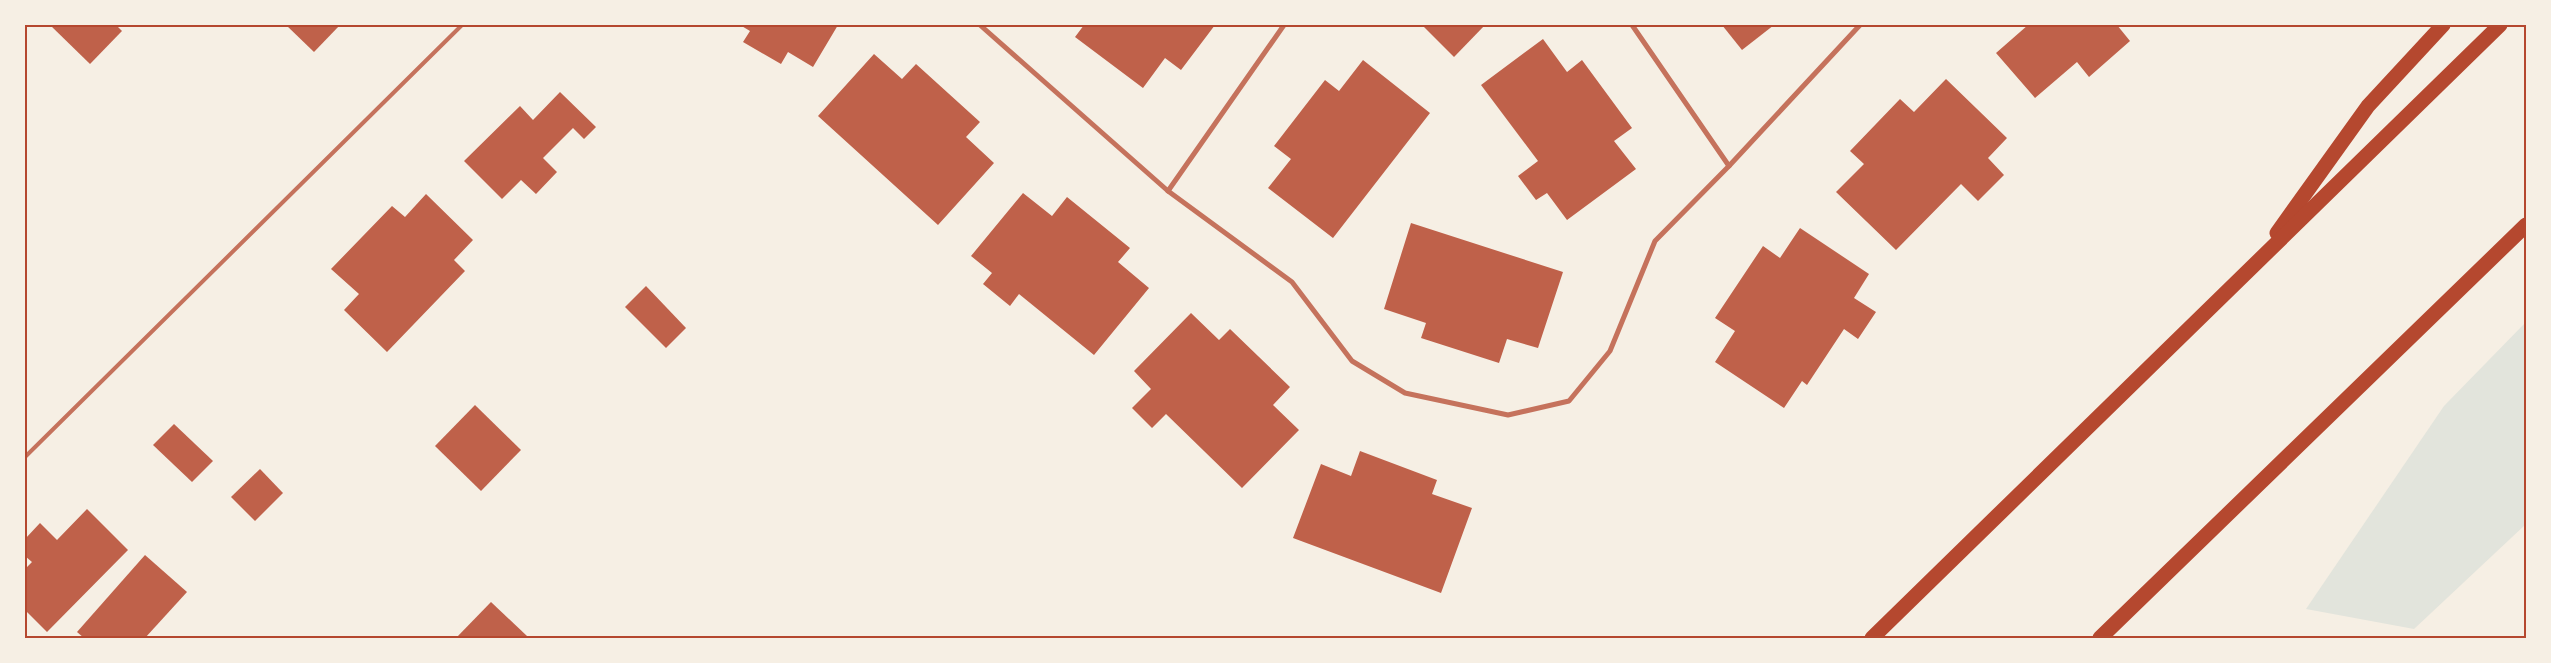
<svg xmlns="http://www.w3.org/2000/svg" width="2551" height="663" font-family="'Roboto Condensed',sans-serif">
<rect width="100%" height="100%" fill="#f6efe4"/>
<polygon fill="#e2e4dc" points="2526,322 2526,524 2414,629 2306,609 2444,406"/>
<g fill="#bf614a">
<polygon points="50,25 116,25 122,31 90,64"/>
<polygon points="286,25 340,25 314,52"/>
<polygon points="740,25 838,25 813,67 788,52 781,64 743,42 750,31"/>
<polygon points="1084,25 1215,25 1181,70 1165,58 1143,88 1075,37"/>
<polygon points="1422,25 1485,25 1454,57"/>
<polygon points="1722,25 1774,25 1742,50"/>
<polygon points="2028,25 2117,25 2130,41 2089,77 2077,62 2035,98 1996,53"/>
<polygon points="1543,39 1567,72 1582,60 1632,128 1614,141 1636,169 1567,220 1547,193 1536,200 1518,176 1538,161 1481,85"/>
<polygon points="874,54 902,79 916,64 980,122 966,137 994,163 938,225 818,116"/>
<polygon points="1363,60 1430,113 1333,238 1268,188 1291,159 1274,146 1325,80 1339,91"/>
<polygon points="1946,79 2007,138 1988,158 2004,175 1978,201 1961,184 1896,250 1836,192 1864,164 1850,151 1900,99 1914,112"/>
<polygon points="560,92 596,127 584,139 573,128 543,158 557,172 536,194 521,180 502,199 464,161 520,106 533,120"/>
<polygon points="1023,193 1052,216 1067,197 1130,248 1118,262 1149,288 1094,355 1019,294 1010,306 983,284 992,273 971,256"/>
<polygon points="426,194 473,240 454,260 465,271 387,352 344,310 359,294 331,269 392,206 405,217"/>
<polygon points="1411,223 1563,272 1538,348 1507,339 1499,363 1421,338 1426,323 1384,309"/>
<polygon points="1800,228 1869,274 1854,298 1876,312 1858,339 1844,329 1807,385 1802,381 1784,408 1715,362 1735,331 1715,318 1763,246 1780,258"/>
<polygon points="646,286 686,328 666,348 625,307"/>
<polygon points="1191,313 1219,340 1230,329 1290,387 1273,405 1299,430 1242,488 1166,414 1152,428 1132,408 1151,389 1134,371"/>
<polygon points="475,405 521,450 481,491 435,446"/>
<polygon points="174,424 213,461 192,482 153,445"/>
<polygon points="1360,451 1437,480 1432,494 1472,508 1441,593 1293,538 1321,464 1351,476"/>
<polygon points="260,469 283,493 255,521 231,497"/>
<polygon points="87,509 128,550 47,632 25,610 25,569 32,562 25,556 25,539 40,523 57,540"/>
<polygon points="145,555 187,592 145,638 84,638 77,632"/>
<polygon points="491,602 527,636 525,638 456,638"/>
</g>
<g fill="none" stroke-linecap="round" stroke-linejoin="round">
<polyline stroke="#c5725c" stroke-width="4" points="25,457 462,25"/>
<g stroke="#c5725c" stroke-width="5">
<polyline points="980,25 1168,191 1292,282 1352,361 1405,393 1508,415 1569,401 1610,351 1655,241 1729,166 1860,25"/>
<polyline points="1632,25 1729,166"/>
<polyline points="1168,191 1284,25"/>
</g>
<g stroke="#b5482f" stroke-width="15">
<polyline points="2277,233 2368,106 2443,25"/>
<polyline points="1872,638 2500,25"/>
<polyline points="2100,638 2526,225"/>
</g>
</g>
<rect width="2551" height="663" fill="none" stroke="#f6efe4" stroke-width="52"/>
<rect x="26" y="26" width="2499" height="611" fill="none" stroke="#b5482f" stroke-width="2"/>
</svg>
